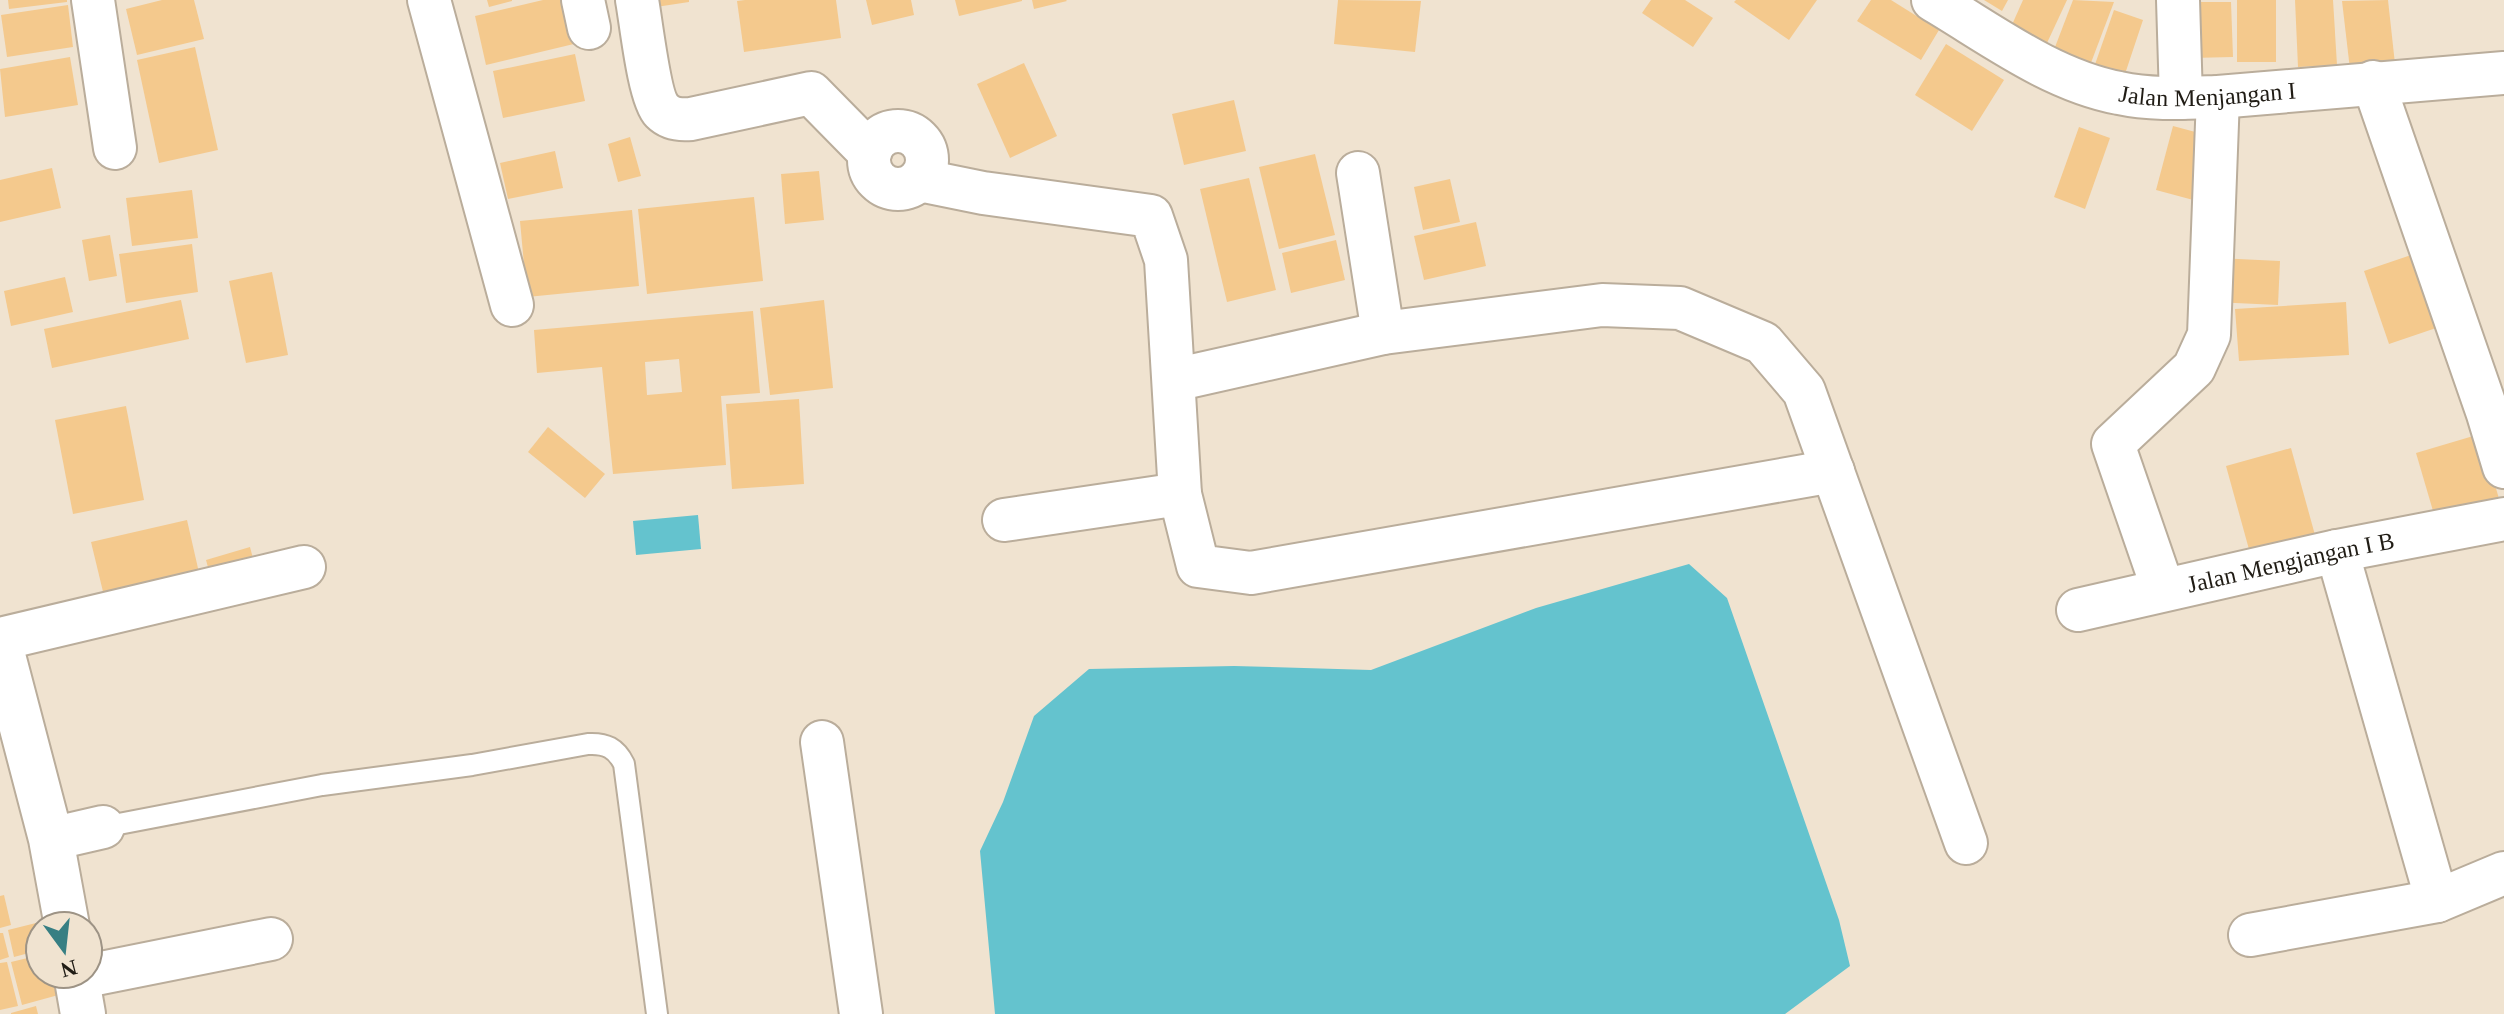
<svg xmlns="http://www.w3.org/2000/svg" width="2504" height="1014" font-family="'Times New Roman',serif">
<rect width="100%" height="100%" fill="#f0e3d0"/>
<g fill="#64c3ce">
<polygon points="698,515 701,549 636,555 633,521"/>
<polygon points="1689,564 1727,598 1839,920 1850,966 1785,1014 995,1014 980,851 1003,802 1034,716 1089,669 1234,666 1371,670 1536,608"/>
</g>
<g fill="#f4c98d" fill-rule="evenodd">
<polygon points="8,0 67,0 67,2 9,9"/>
<polygon points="162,0 194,0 204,39 137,55 126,9"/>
<polygon points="487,0 512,0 512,1 489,7"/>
<polygon points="543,0 568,0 578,43 486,65 475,16"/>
<polygon points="654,0 689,0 689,2 656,7"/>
<polygon points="745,0 836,0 841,38 744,52 737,1"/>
<polygon points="866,0 911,0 914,15 872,25"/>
<polygon points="955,0 1022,0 1022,1 959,16"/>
<polygon points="1032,0 1066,0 1067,1 1034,9"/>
<polygon points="1338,0 1421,1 1415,52 1334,44"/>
<polygon points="1651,0 1685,0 1713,18 1693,47 1642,13"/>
<polygon points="1736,0 1817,0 1789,40 1734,2"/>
<polygon points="1871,0 1891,0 1939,30 1921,60 1857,21"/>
<polygon points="1984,0 2008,0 2002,11"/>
<polygon points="2023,0 2067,0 2047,43 2011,27"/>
<polygon points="2073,0 2114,2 2089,68 2052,55"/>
<rect x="2237" y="0" width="39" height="62"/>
<polygon points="2295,0 2333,0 2337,65 2298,67"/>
<polygon points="2388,0 2396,73 2351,78 2342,1"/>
<polygon points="2190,2 2231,2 2233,57 2191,58"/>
<polygon points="68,5 73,47 7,57 1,15"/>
<polygon points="2114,10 2143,20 2122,83 2092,73"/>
<polygon points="1946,44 2004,80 1972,131 1915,95"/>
<polygon points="195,47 218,150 159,163 137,60"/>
<polygon points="575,54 585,101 503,118 493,71"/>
<polygon points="70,57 78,105 5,117 0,69"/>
<polygon points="1024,63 1057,136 1010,158 977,84"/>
<polygon points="1234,100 1246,151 1184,165 1172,114"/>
<polygon points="2173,126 2214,137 2197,201 2156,190"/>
<polygon points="2079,127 2110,138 2085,209 2054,197"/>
<polygon points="630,137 641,176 618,182 608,144"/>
<polygon points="555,151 563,188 508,199 500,163"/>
<polygon points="1315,154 1335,235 1279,249 1259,167"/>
<polygon points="52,168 61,208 0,222 0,180"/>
<polygon points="819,171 824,220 785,224 781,174"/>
<polygon points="1249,178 1276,290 1227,302 1200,189"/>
<polygon points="1450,179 1460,222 1423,230 1414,187"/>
<polygon points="192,190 198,238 132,246 126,198"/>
<polygon points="754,197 763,281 647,294 638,209"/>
<polygon points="632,210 639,286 527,297 520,221"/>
<polygon points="1476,222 1486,266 1424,280 1414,236"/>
<polygon points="110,235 117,276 89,281 82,240"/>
<polygon points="1336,240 1345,280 1291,293 1282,253"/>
<polygon points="192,244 198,292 126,303 119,254"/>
<polygon points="2417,253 2442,326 2389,344 2364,271"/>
<polygon points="2217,258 2280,261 2278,305 2214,302"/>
<polygon points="272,272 288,355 246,363 229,281"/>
<polygon points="65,277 73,312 11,326 4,291"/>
<polygon points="181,300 189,339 52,368 44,329"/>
<polygon points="824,300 833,388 770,395 760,308"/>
<polygon points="2346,302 2349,355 2239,361 2235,309"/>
<path d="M753,311L760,393L721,396L726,465L613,474L602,367L537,373L534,330ZM679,359L682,392L647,395L645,362Z"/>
<polygon points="799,399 804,484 732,489 726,404"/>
<polygon points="126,406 144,500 73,514 55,420"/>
<polygon points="548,427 605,474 585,498 528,452"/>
<polygon points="2480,434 2500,502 2436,521 2416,453"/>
<polygon points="2291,448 2315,535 2250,553 2226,466"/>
<polygon points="187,520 200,577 105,600 91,542"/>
<polygon points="250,547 256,570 212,582 206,560"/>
<polygon points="4,895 11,925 0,928 0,896"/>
<polygon points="44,921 45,926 40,926 40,950 14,957 8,930"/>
<polygon points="0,933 3,933 9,957 0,960"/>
<polygon points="40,955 40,974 57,974 62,994 22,1005 11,962"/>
<polygon points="7,962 18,1006 0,1010 0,963"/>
<polygon points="36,1006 38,1014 11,1014 11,1013"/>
</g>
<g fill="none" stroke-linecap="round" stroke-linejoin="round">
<g stroke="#baad9b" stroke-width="24">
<path id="service" d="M103,827L322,785L472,765L588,744C606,743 616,748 624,764L657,1014"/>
</g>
<g stroke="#baad9b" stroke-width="46">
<g id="minor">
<polyline points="93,0 115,148"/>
<polyline points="429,0 512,305"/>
<polyline points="583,0 589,28"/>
<path d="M637,0C641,21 649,98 662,111C670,119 681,120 691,119L811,93L870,153"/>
<path id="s1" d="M1933,0C1992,35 2051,80 2119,93C2151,100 2185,98 2218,97L2504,73"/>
<polyline points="2178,0 2181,98"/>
<polyline points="2373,82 2488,414 2504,467"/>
<circle cx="898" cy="160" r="29"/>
<polyline points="1358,173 1383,333"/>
<polyline points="919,180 983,193 1151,216 1166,260 1180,494 1198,566 1251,573 1833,471"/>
<polyline points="1174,380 1383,333 1602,305 1680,308 1763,343 1804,391 1966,843"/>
<polyline points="1004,520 1180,494"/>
<polyline points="2337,551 2437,901"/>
<polyline points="2163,589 2113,444 2194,368 2209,335 2218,97"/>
<path id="s2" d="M2078,610L2337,551L2504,519"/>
<polyline points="0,639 304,567"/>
<polyline points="822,742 861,1014"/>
<polyline points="51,839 103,827"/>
<polyline points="2250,935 2437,901 2504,873"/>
<polyline points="76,978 271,939"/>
</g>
</g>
<g stroke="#baad9b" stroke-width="48">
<g id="tertiary">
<polyline points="0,644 51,839 67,926"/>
<polyline points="76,974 83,1014"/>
</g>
</g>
<use href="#service" stroke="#fff" stroke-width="20"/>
<use href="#minor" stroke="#fff" stroke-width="42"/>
<use href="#tertiary" stroke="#fff" stroke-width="44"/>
</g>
<g text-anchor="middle" stroke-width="6" stroke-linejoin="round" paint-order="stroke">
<g font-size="24" fill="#201c15" stroke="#f0e3d0">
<text dy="8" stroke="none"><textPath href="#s1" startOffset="298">Jalan Menjangan I</textPath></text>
<text dy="8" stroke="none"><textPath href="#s2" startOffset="218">Jalan Mengjangan I B</textPath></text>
</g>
</g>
<g transform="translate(64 950) rotate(165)"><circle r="38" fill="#f0e3d0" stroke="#9d9385" stroke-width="2"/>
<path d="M0-6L14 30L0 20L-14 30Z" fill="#377f83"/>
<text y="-12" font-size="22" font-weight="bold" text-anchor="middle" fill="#201c15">N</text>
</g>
</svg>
